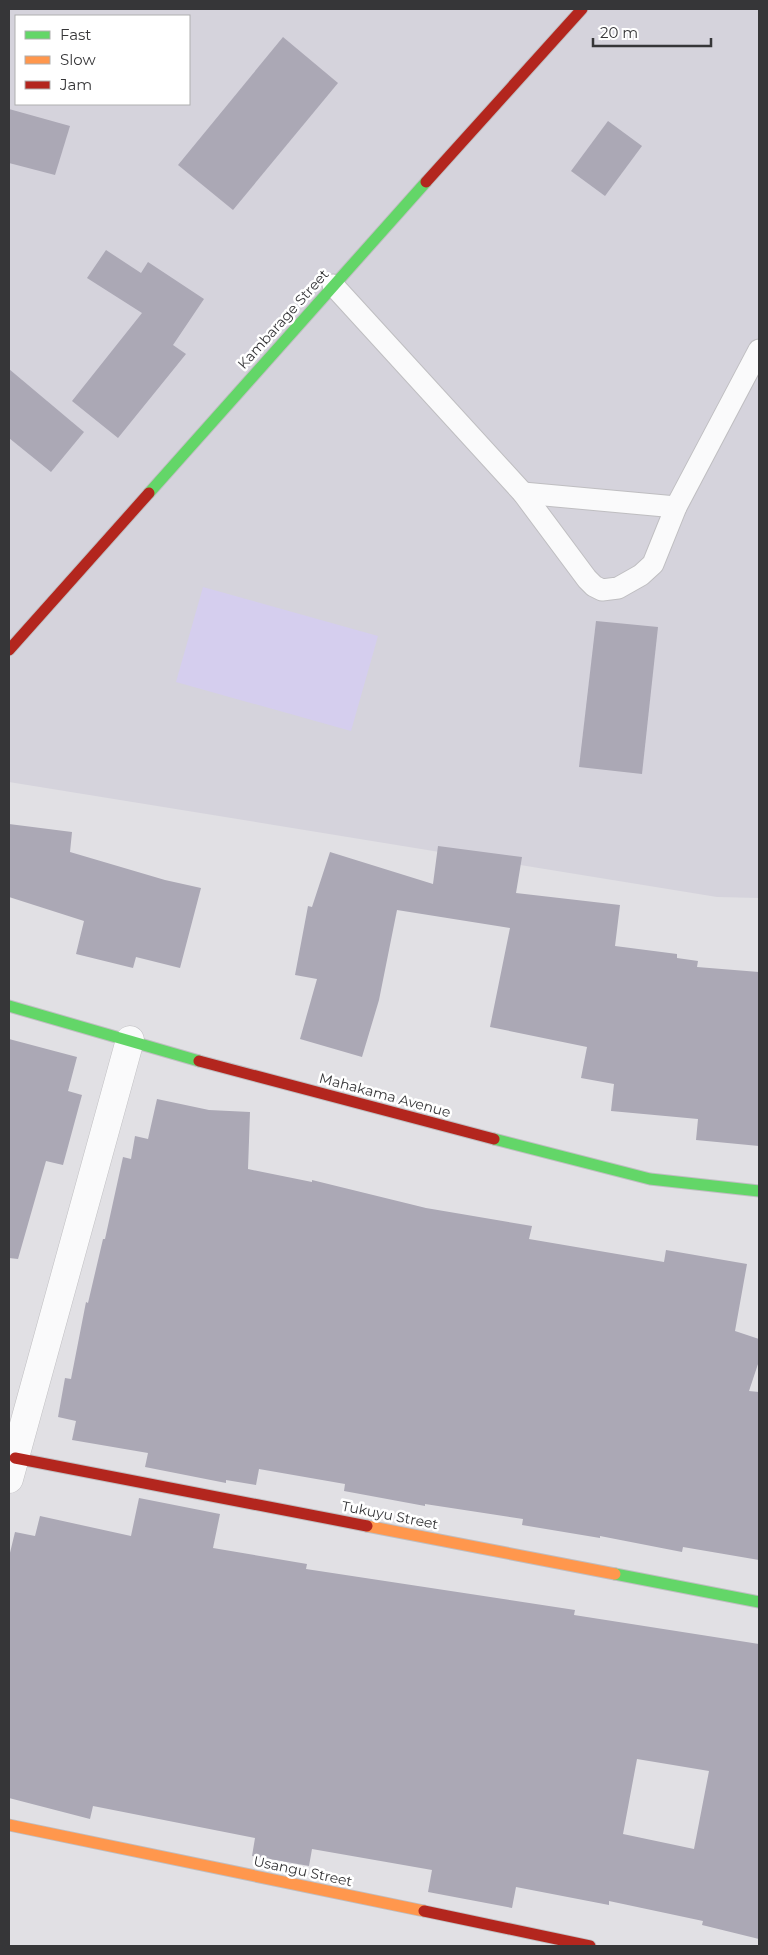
<svg xmlns="http://www.w3.org/2000/svg" width="768" height="1955" font-family="Montserrat,sans-serif">
<rect width="100%" height="100%" fill="#e1e0e4"/>
<path fill="#d5d3dc" fill-rule="evenodd" d="M9,9H759V898L717,897L9,782ZM16,16H189V104H16Z"/>
<polygon fill="#d5ceee" points="203,587 378,636 351,731 176,682"/>
<g fill="#aba8b5" fill-rule="evenodd">
<polygon points="283,37 338,83 233,210 178,165"/>
<polygon points="9,109 70,126 55,175 9,163"/>
<polygon points="608,121 642,146 605,196 571,171"/>
<polygon points="106,250 141,273 148,262 204,299 173,345 186,354 118,438 72,401 142,313 87,278"/>
<polygon points="9,369 84,432 51,472 9,438"/>
<polygon points="596,621 658,627 642,774 579,767"/>
<polygon points="9,824 72,832 70,852 165,880 201,888 180,968 136,957 133,968 76,954 84,921 9,897"/>
<polygon points="438,846 522,857 516,893 620,905 615,946 677,954 677,958 698,961 697,967 759,972 759,1146 696,1140 698,1119 611,1111 614,1084 581,1078 587,1047 490,1027 510,928 397,910 379,1000 362,1057 300,1039 317,979 295,975 308,906 312,907 330,852 433,884"/>
<polygon points="9,1039 77,1057 68,1091 82,1095 63,1165 46,1161 18,1259 9,1258"/>
<polygon points="157,1099 209,1110 250,1112 248,1169 312,1182 312,1180 426,1208 532,1226 529,1239 664,1262 666,1250 747,1264 735,1331 759,1339 759,1361 749,1391 759,1392 759,1560 683,1547 682,1552 600,1536 600,1538 522,1525 523,1519 425,1504 425,1506 344,1491 345,1484 259,1469 256,1485 226,1480 226,1483 145,1467 148,1453 72,1440 76,1421 58,1417 65,1378 71,1379 86,1302 88,1303 103,1239 105,1239 123,1157 131,1159 135,1136 148,1139"/>
<path d="M139,1498L220,1514L213,1548L307,1564L306,1569L575,1610L574,1615L759,1644V1939L702,1925L703,1921L609,1901V1905L516,1887L512,1908L428,1892L432,1870L312,1849L309,1866L252,1856L255,1838L93,1806L90,1819L9,1798V1557L15,1532L35,1536L40,1516L131,1536ZM637,1759L709,1771L694,1849L623,1834Z"/>
</g>
<g fill="none" stroke-linecap="round" stroke-linejoin="round">
<g stroke="#bfbec1" stroke-width="23">
<g id="lane">
<polyline points="333,285 523,493 587,579 594,586 602,590 618,588 641,575 653,564 676,507 759,350"/>
<polyline points="523,493 676,507"/>
</g>
</g>
<g stroke="#bfbec1" stroke-width="29">
<polyline id="street" points="9,1479 130,1040"/>
</g>
<g stroke="#bfbec1" stroke-width="13">
<g id="fast">
<polyline points="149,493 426,182"/>
<polyline points="9,1006 199,1061"/>
<polyline points="494,1139 650,1179 759,1191"/>
<polyline points="615,1574 759,1602"/>
</g>
</g>
<g stroke="#bfbec1" stroke-width="13">
<g id="slow">
<polyline points="367,1526 615,1574"/>
<polyline points="9,1825 424,1911"/>
</g>
</g>
<g stroke="#bfbec1" stroke-width="13">
<g id="jam">
<polyline points="426,182 582,9"/>
<polyline points="9,650 149,493"/>
<polyline points="199,1061 494,1139"/>
<polyline points="15,1458 367,1526"/>
<polyline points="424,1911 590,1946"/>
</g>
</g>
<use href="#lane" stroke="#fafafb" stroke-width="21"/>
<use href="#street" stroke="#fafafb" stroke-width="28"/>
<use href="#fast" stroke="#63d668" stroke-width="11"/>
<use href="#slow" stroke="#ff974d" stroke-width="11"/>
<use href="#jam" stroke="#b3261e" stroke-width="11"/>
</g>
<g text-anchor="middle" stroke-width="5" stroke-linejoin="round" paint-order="stroke">
<g font-size="14" fill="#363638" stroke="#fff">
<text transform="translate(283 319) rotate(-48)" y="5">Kambarage Street</text>
<text transform="translate(385 1095) rotate(15)" y="5">Mahakama Avenue</text>
<text transform="translate(390 1515) rotate(11)" y="5">Tukuyu Street</text>
<text transform="translate(303 1871) rotate(12)" y="5">Usangu Street</text>
</g>
</g>
<rect width="768" height="1955" fill="none" stroke="#363638" stroke-width="20"/>
<rect x="15" y="15" width="175" height="90" fill="#ffffff" stroke="#afafaf"/>
<rect x="25" y="31" width="25" height="8" fill="#63d668" stroke="#afafaf"/>
<text x="60" y="40" font-size="15" fill="#363638">Fast</text>
<rect x="25" y="56" width="25" height="8" fill="#ff974d" stroke="#afafaf"/>
<text x="60" y="65" font-size="15" fill="#363638">Slow</text>
<rect x="25" y="81" width="25" height="8" fill="#b3261e" stroke="#afafaf"/>
<text x="60" y="90" font-size="15" fill="#363638">Jam</text>
<path d="M593 38v8h118v-8" fill="none" stroke="#363638" stroke-width="2.5"/>
<text x="600" y="38" font-size="15" fill="#363638" stroke="#ffffff" stroke-width="4" paint-order="stroke">20 m</text>
</svg>
